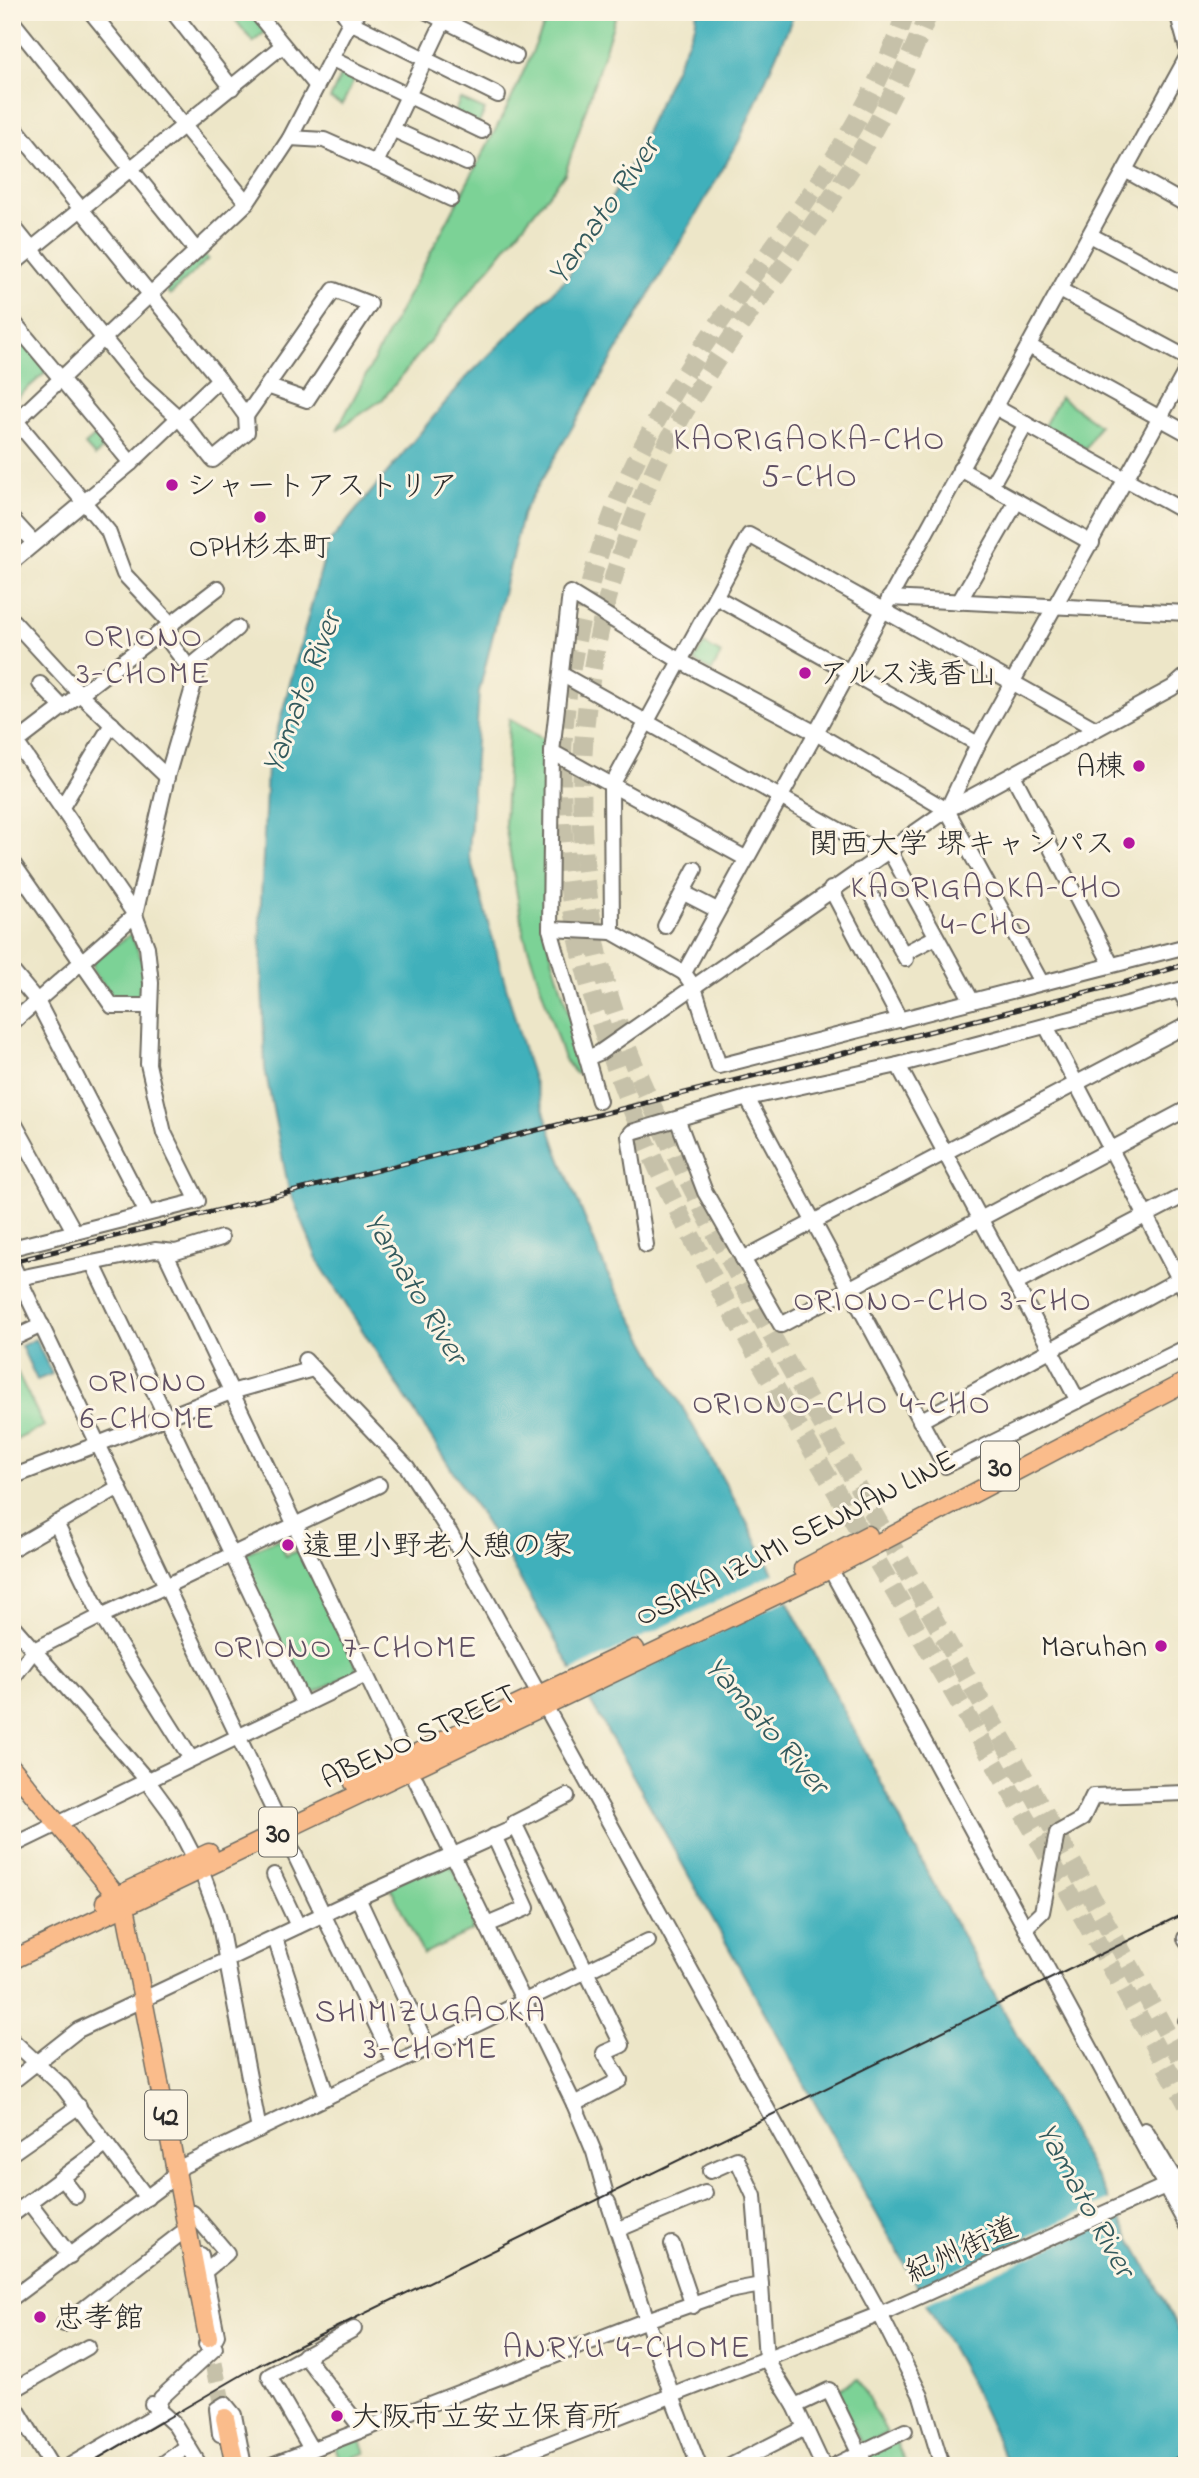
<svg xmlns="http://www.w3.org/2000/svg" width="1199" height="2478" font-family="'Indie Flower','Klee One',sans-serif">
<rect width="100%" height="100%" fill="#fcf5e5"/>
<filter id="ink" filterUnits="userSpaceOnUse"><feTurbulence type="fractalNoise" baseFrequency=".0143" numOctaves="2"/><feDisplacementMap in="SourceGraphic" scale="14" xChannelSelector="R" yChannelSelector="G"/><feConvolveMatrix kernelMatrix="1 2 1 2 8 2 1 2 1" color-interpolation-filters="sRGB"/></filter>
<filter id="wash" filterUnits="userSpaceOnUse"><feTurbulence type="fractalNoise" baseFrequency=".00686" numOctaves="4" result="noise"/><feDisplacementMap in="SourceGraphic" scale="28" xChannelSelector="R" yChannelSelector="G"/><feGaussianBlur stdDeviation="1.57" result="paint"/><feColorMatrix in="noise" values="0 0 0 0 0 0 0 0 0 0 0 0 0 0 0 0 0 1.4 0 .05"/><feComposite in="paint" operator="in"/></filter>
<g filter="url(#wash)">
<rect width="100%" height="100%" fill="#ede6c8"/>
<g fill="#7cd296" stroke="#547e60" stroke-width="2">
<polygon points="229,12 252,12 266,31 253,42"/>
<polygon points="550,12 617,12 565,174 383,399 337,430 510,102"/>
<polygon points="344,68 357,74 342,105 330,99"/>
<polygon points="460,99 485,110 478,125 454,114"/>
<polygon points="204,254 208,259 170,295 166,290"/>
<polygon points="12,326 44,366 45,373 12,402"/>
<polygon points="1060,397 1099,425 1086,449 1044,426"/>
<polygon points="98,434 107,445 95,456 85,445"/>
<polygon points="704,644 721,654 712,671 694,661"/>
<polygon points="509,719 548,742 545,753 545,933 586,1072 576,1074 564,1059 524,935 505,825"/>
<polygon points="131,934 145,967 143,1002 116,1000 93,971 93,961"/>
<polygon points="17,1372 44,1426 12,1442 12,1374"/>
<polygon points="278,1539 286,1556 301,1549 356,1665 356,1671 309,1696 304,1694 240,1560 241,1555"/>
<polygon points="442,1861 451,1864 478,1922 471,1926 473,1930 423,1954 390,1886"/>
<polygon points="858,2379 887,2433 862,2445 835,2390"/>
<polygon points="359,2434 366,2453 341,2462 334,2444"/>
<polygon points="895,2440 907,2466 869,2466 866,2454"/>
</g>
<g fill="#41b0bb" stroke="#366e73" stroke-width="2">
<polygon points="697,12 795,12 739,141 523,512 479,692 469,854 524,1051 558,1153 607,1273 744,1517 936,1889 1151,2275 1187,2347 1187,2466 1009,2466 971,2384 644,1795 505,1553 318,1261 288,1186 265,1069 260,922 267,768 328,544 464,380 567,278 630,165 695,26"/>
<polygon points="35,1339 52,1374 37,1380 21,1346"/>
</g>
<g fill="#ede6c8">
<polygon points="777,1572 790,1598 584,1697 570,1672"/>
<polygon points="1111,2199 1119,2216 927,2303 922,2303 914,2289"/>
</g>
</g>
<g filter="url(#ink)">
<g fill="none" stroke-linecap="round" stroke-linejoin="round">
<polyline stroke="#c6c1a9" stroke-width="18" stroke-dasharray="18 9" stroke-linecap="butt" points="208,2337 225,2418"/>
<g stroke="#c6c1a9" stroke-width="19" stroke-dasharray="19 10" stroke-linecap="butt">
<path d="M906,12C844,196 685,326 616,506C460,913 671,1205 867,1544C975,1730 1084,1915 1187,2104"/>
<path d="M929,12C906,70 879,124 846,176C796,254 735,325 689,404C663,447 643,493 626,540C579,669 570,815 597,949C614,1028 649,1102 685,1174C728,1260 776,1344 824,1427C946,1641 1069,1853 1187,2070"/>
</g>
<g stroke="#6f6c62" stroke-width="18">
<g id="minor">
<polyline points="91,12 247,203"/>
<polyline points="173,12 232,88"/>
<polyline points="256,12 316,85"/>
<polyline points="343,12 350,22 498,95"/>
<polyline points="427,12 516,56"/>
<polyline points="1177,12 1187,48"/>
<polyline points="12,21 196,250"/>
<polyline points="332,59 482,131"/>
<polyline points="12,124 219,379 131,463 12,562"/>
<polyline points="392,129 467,163"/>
<polyline points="290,138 324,140 376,163 444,20"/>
<polyline points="376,163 451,199"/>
<polyline points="1125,170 1187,205"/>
<polyline points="12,225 139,382 180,419 213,460 247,432 246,416"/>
<polyline points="1090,235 1187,286"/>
<polyline points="12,265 282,46"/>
<polyline points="1060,290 1187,358"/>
<polyline points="12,320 131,463"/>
<polyline points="1029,346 1187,433"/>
<polyline points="219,379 246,416 334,290 370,304 307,400 267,386"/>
<polyline points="995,407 1187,513"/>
<polyline points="12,416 108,531 124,574 172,625"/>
<polyline points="12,425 247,203 290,138 350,22 359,12"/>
<polyline points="960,469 1092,543"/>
<polyline points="991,486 1026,424"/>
<polyline points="12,519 34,543"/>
<polyline points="716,597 978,744"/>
<polyline points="889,598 1187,613"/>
<polyline points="959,602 1017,501"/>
<polyline points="12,620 80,694 167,777"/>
<polyline points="189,668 237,628"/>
<polyline points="561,674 871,848 878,857"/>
<polyline points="40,684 63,708"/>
<polyline points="1094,728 749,535 611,787 612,932 684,973 694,987 719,1066 1187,946"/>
<polyline points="12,736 135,915 147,947 151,983 148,1064 164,1133 198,1201 12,1248"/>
<polyline points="12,746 218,588"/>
<polyline points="552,752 745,858"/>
<polyline points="1013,775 1111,964"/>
<polyline points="62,807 112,724"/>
<polyline points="947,810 978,744 1187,369"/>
<polyline points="889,850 972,1001"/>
<polyline points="12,862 112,1006 150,1006"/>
<polyline points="858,871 906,959"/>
<polyline points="831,889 900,1020"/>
<polyline points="684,893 717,910"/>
<polyline points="665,926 695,869"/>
<polyline points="550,929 612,932"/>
<polyline points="903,954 936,937"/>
<polyline points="12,971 37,1001 147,1213"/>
<polyline points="684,973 1187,57"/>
<polyline points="1180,991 1187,1004"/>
<polyline points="12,1023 135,915 167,777 196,677 162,632"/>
<polyline points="1046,1026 1187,1294"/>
<polyline points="587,1058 599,1053 947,810 1172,688 1187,675"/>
<polyline points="898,1065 1078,1401"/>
<polyline points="747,1098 945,1466 1187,1347"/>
<polyline points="599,1101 550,929 552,752 570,593 680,661 814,732 947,810 1041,982"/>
<polyline points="12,1119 74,1231"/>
<polyline points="678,1121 705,1192 781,1325 1187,1109"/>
<polyline points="646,1245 629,1136 632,1132 747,1098 898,1065 1187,988"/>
<polyline points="165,1252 401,1748"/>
<polyline points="743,1259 1187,1025"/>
<polyline points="12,1264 98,1444 231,1392 313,1369"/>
<polyline points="93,1264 303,1703"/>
<polyline points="14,1279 155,1250 176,1252 221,1238"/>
<polyline points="1015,1284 1187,1194"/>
<polyline points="12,1339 42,1325"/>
<polyline points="305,1360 407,1467 450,1533 880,2314 921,2396 942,2466"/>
<polyline points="920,1421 1187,1275"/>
<polyline points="12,1477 98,1444 166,1586 379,1485"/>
<polyline points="12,1549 119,1487"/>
<polyline points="825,1559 1187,2226"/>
<polyline points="12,1625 146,1779 171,1813 195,1859"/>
<polyline points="12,1679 34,1650 101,1616 190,1757"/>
<polyline points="416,1780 574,2104 594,2152 605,2191"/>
<polyline points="516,1827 622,2045 604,2053 620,2080 574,2104"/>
<polyline points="12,1846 366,1675"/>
<polyline points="201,1870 218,1915 259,2130"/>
<polyline points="274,1875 298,1926"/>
<polyline points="358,1898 428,2048"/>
<polyline points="487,1925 527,1908 494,1836"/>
<polyline points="1025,1928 1042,1912 1057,1833 1082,1819 1093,1796 1187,1793"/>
<polyline points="275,1938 327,2097"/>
<polyline points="1185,1938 1187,1941"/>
<polyline points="1186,2021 1187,2020"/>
<polyline points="12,2040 63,2087 147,2198"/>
<polyline points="395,2064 648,1941"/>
<polyline points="12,2082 78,2030 358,1898 516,1827 514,1823 567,1796"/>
<polyline points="1145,2130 1175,2180 1187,2174"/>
<polyline points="12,2153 79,2106"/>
<polyline points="62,2178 76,2196"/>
<polyline points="1175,2180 1187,2203"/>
<polyline points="29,2202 70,2256"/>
<polyline points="608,2202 672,2396 699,2466"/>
<polyline points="193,2213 227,2253 204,2272"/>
<polyline points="12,2215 107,2144"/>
<polyline points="617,2230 705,2193"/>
<polyline points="672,2244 693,2306"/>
<polyline points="201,2255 217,2335 212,2344 206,2344"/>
<polyline points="761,2285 766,2359 795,2406 823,2466"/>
<polyline points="12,2298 166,2183 183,2166 395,2064 166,1586 101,1616 56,1523"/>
<polyline points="64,2324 180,2234"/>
<polyline points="304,2355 362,2429"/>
<polyline points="12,2391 88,2347"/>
<polyline points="12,2401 51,2466"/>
<polyline points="152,2404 175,2425 200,2466"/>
<polyline points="795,2406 829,2390 866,2466"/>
<polyline points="220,2434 217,2409 225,2404 234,2415 244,2466"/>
<polyline points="311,2449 269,2376 354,2329"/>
<polyline points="69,2466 156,2415 161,2398 215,2348 212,2344"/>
<polyline points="160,2466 188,2446"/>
<polyline points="269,2466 647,2320 729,2291 761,2285 754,2196 737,2159 710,2171"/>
<polyline points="492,2466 880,2314 1165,2186"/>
<polyline points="730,2466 805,2428"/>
<polyline points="833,2466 905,2431"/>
</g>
</g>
<g stroke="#6f6c62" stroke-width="21">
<g id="major">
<polyline points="803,1569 868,1535"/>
<polyline points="12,1768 125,1906 208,2337"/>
<polyline points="354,1783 635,1649"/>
<polyline points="105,1902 209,1853"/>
<polyline points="12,1960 818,1575 1187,1381"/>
<polyline points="225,2418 235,2466"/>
</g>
</g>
<use href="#minor" stroke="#fff" stroke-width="14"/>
<use href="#major" stroke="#fabc8b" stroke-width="18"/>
<polyline stroke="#2b2b2b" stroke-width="2" points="85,2466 259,2365 1187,1912"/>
<g stroke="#2b2b2b" stroke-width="5">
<g id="rail">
<polyline points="12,1262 1123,983 1187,964"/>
<polyline points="1163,2466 1187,2454"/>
</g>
</g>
<use href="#rail" stroke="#fcf5e5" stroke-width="2.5" stroke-dasharray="8" stroke-linecap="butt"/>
</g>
</g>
<g fill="#b5179e" stroke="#fcf5e5" stroke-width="2.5">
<circle cx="172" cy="485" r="7"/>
<circle cx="260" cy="517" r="7"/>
<circle cx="805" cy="673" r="7"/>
<circle cx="1139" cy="766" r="7"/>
<circle cx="1129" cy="843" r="7"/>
<circle cx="288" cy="1545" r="7"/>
<circle cx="1161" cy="1646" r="7"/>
<circle cx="40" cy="2317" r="7"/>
<circle cx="337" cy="2416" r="7"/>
</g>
<g text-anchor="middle" stroke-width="6" stroke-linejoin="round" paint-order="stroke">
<g fill="#fcf5e5" stroke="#6a6863" stroke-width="2">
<rect x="981" y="1441.5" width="38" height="49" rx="5"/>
<rect x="259" y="1807.5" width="38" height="49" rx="5"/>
<rect x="145" y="2090.5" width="42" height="49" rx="5"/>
</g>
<g font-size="28" font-weight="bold" fill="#2b2b2b">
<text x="1000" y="1476">30</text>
<text x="278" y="1842">30</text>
<text x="166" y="2125">42</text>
</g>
<g font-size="30" fill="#2b2b2b" stroke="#fcf5e5" text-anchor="start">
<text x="186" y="495">シャートアストリア</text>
<text x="260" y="556" text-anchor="middle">OPH杉本町</text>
<text x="819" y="683">アルス浅香山</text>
<text x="1125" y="776" text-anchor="end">A棟</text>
<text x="1115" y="853" text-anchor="end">関西大学 堺キャンパス</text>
<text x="302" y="1555">遠里小野老人憩の家</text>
<text x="1147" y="1656" text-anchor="end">Maruhan</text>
<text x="54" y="2327">忠孝館</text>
<text x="351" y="2426">大阪市立安立保育所</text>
</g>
<g font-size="30" fill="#2b2b2b" stroke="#fcf5e5">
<text transform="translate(795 1537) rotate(-27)" y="10">OSAKA IZUMI SENNAN LINE</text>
<text transform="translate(418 1735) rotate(-25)" y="10">ABENO STREET</text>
<text transform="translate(961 2249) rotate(-24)" y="10">紀州街道</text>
</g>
<g font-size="32" font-style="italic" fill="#335a5d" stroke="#fcf5e5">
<text transform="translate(602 210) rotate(-55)" y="11">Yamato River</text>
<text transform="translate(300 692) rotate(-69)" y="11">Yamato River</text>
<text transform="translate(417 1287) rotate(59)" y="11">Yamato River</text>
<text transform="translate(768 1724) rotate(49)" y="11">Yamato River</text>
<text transform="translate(1087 2199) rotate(61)" y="11">Yamato River</text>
</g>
<g font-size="32" letter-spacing="2" fill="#605063" stroke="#fcf5e5">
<text x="810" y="449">KAORIGAOKA-CHO<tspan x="810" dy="37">5-CHO</tspan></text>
<text x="144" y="646">ORIONO<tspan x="144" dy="37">3-CHOME</tspan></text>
<text x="987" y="897">KAORIGAOKA-CHO<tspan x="987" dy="37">4-CHO</tspan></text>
<text x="943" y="1310">ORIONO-CHO 3-CHO</text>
<text x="148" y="1391">ORIONO<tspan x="148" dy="37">6-CHOME</tspan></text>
<text x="842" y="1413">ORIONO-CHO 4-CHO</text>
<text x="346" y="1657">ORIONO 7-CHOME</text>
<text x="431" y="2021">SHIMIZUGAOKA<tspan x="431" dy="37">3-CHOME</tspan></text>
<text x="627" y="2357">ANRYU 4-CHOME</text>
</g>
</g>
<rect width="1199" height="2478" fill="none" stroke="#fcf5e5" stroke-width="42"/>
</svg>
